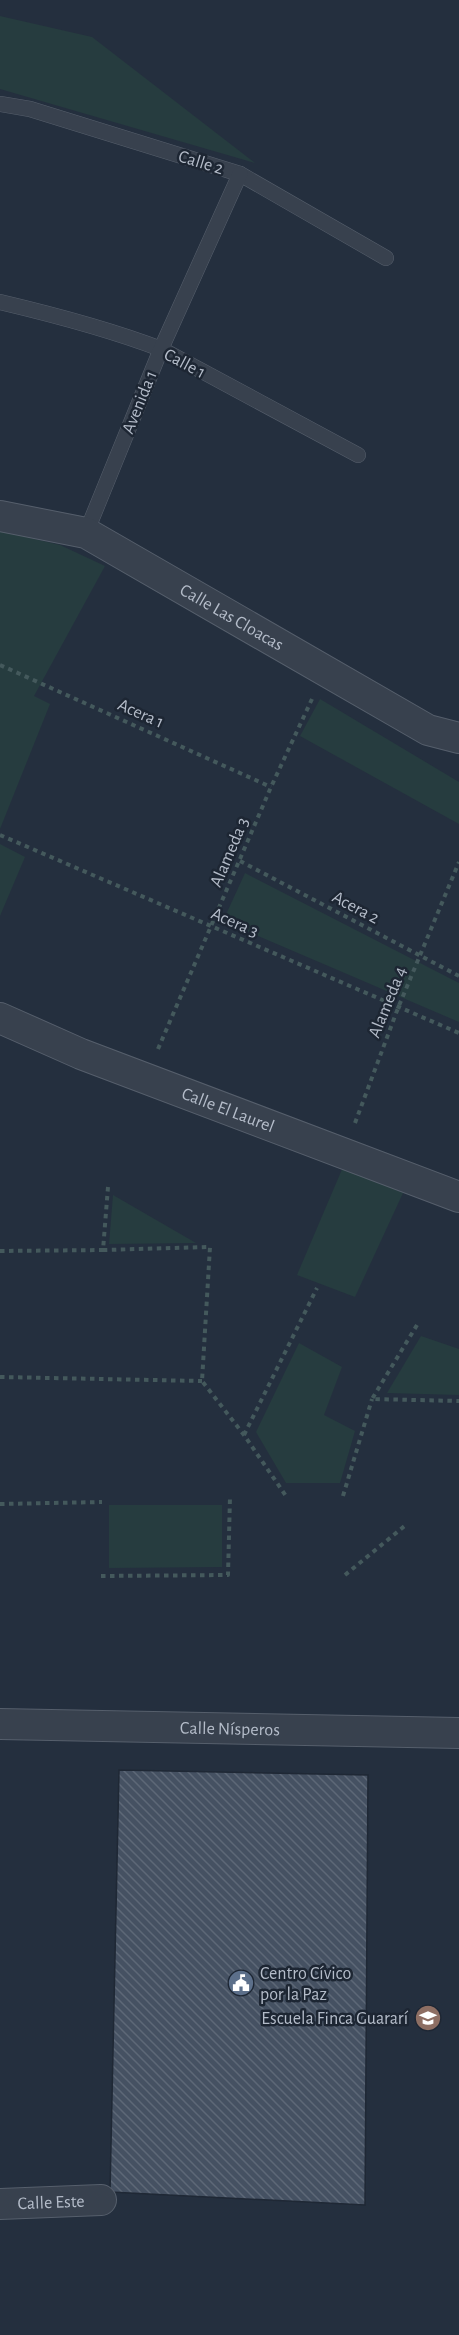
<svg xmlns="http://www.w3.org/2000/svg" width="459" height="2335" font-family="'Alegreya Sans',sans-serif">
<defs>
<pattern id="building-back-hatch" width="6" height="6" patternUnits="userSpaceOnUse" patternTransform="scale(1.5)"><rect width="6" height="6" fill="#455162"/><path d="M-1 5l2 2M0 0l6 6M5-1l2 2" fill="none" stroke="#5d6877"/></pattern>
</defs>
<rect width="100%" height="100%" fill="#242f3e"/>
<g fill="#263c3f">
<polygon points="0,16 92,37 255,163 0,89"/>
<polygon points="0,531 60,545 105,566 34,696 50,704 0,829"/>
<polygon points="320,699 459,782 459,824 300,736"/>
<polygon points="0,844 25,857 0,916"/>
<polygon points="245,873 459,983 459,1022 223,921"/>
<polygon points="343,1167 403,1193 355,1297 297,1275"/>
<polygon points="113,1195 196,1243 109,1244"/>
<polygon points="421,1336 459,1349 459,1395 387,1393"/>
<polygon points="299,1343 342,1367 324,1415 355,1431 340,1483 286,1483 256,1432"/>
<polygon points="109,1505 222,1505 222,1567 109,1568"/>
</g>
<polygon fill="url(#building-back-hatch)" stroke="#1f2835" stroke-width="1.5" points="119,1770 368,1775 365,2205 110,2192"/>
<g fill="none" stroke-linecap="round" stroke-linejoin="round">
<g stroke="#565f6c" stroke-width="16">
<g id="lane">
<polyline points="0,104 30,109 240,174 386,258"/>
<path d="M0,302C55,315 109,329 161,349L358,455"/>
<polyline points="86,533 161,349 240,174"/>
</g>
</g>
<g stroke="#565f6c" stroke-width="32">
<g id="street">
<path id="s1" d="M0,516L86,533L428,730L459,738"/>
<path id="s2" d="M0,1018L81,1054L459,1197"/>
<path id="s3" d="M0,1724L459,1733"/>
<path id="s4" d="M0,2204L101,2200"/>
</g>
</g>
<g stroke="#44595c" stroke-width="4" stroke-dasharray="4.5 4.5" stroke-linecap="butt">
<polyline points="0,665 271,787"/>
<polyline points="0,835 459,1033"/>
<polyline points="240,861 459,976"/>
<polyline points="158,1049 271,787 312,699"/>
<polyline points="355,1123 398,1008 459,862"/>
<polyline points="108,1187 103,1250 210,1247 202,1381 244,1435 286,1496"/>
<polyline points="0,1251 103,1250"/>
<polyline points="417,1325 372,1399 459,1401"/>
<polyline points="0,1377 202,1381"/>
<polyline points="244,1435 317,1288"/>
<polyline points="343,1496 372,1399"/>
<polyline points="0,1504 102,1502"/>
<polyline points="345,1575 407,1524"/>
<polyline points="101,1576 228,1575 230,1497"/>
</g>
<use href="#lane" stroke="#38414e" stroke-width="15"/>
<use href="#street" stroke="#38414e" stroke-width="30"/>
</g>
<defs>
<g id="civic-disc" transform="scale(1.35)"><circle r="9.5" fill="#5c6f8a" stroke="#1d2633"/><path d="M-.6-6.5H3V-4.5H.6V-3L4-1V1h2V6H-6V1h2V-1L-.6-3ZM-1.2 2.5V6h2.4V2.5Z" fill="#fff"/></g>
<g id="school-disc" transform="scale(1.35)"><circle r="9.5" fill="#8d6e63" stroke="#1d2633"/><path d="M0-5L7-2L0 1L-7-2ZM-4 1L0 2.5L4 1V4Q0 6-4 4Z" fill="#fff"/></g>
</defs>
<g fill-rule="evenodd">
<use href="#civic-disc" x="241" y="1983"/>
<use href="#school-disc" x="428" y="2018"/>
</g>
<g text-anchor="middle" stroke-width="5" stroke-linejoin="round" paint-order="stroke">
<g font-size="18" fill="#b4bcc9" stroke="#1d2633">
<text transform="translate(201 162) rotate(17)" y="6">Calle 2</text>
<text transform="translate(185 363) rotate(28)" y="6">Calle 1</text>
<text transform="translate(139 402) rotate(-68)" y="6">Avenida 1</text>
<text dy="6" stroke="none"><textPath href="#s1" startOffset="256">Calle Las Cloacas</textPath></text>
<text transform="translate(141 713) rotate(24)" y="6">Acera 1</text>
<text transform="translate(229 852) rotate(-67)" y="6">Alameda 3</text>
<text transform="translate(356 907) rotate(28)" y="6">Acera 2</text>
<text transform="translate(235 922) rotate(24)" y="6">Acera 3</text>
<text transform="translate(387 1002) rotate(-68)" y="6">Alameda 4</text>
<text dy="6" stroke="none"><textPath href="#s2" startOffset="246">Calle El Laurel</textPath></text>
<text dy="6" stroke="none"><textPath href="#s3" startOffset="230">Calle Nísperos</textPath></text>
<text dy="6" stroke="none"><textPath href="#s4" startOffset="51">Calle Este</textPath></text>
</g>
<g font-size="18" fill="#b4bcc9" stroke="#1d2633" text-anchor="start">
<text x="260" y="1979">Centro Cívico<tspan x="260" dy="21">por la Paz</tspan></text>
<text x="408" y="2024" text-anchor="end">Escuela Finca Guararí</text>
</g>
</g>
</svg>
